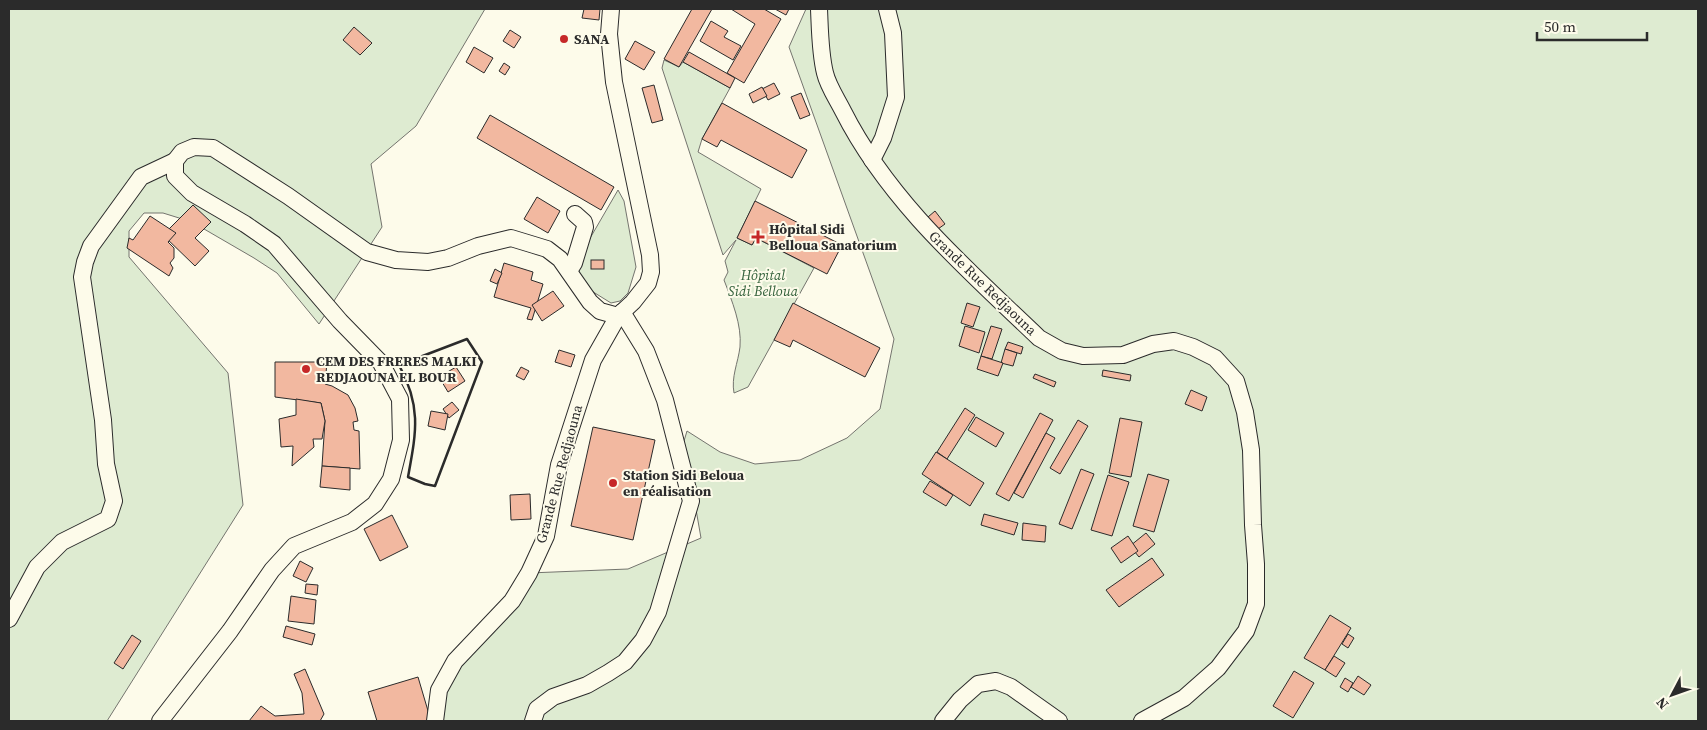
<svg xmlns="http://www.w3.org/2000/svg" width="1707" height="730" font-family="'Source Serif 4',serif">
<rect width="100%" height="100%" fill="#fdfbea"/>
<g fill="#deebd1" stroke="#74746e">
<polygon points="9,9 485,9 416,126 371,164 382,227 319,324 277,273 254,258 192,222 163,213 144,213 129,231 129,257 228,373 243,505 107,721 9,721"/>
<polygon points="806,9 1698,9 1698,721 435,721 439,690 529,573 628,569 701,538 684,441 687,431 720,452 755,464 800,460 847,438 880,409 894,339 789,47"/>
<path d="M664,60L679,67L683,62L730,88L702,139L698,152L761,189L737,238L752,245L756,238L814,268L748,387L734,393C731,377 738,363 740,347C742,325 732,301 724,280L728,272L725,261L736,240L723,255L662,68Z"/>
<polygon points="618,190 624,201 636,267 628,293 620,301 611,303 590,290 575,270 589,240"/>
</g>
<g fill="#f2b8a0" stroke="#2b2b2b">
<polygon points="584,9 600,9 599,20 582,18"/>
<polygon points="692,9 712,9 679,67 664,59"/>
<polygon points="731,9 764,9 781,19 744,83 727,73 755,24"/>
<polygon points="775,9 789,9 786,15"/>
<polygon points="711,21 728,31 724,37 741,46 733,60 700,41"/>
<polygon points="354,27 372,43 360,55 343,40"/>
<polygon points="510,30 521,37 514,48 503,41"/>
<polygon points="635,41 655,52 644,70 625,59"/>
<polygon points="474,47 493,58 484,73 466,62"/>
<polygon points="689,52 735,78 730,88 683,62"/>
<polygon points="504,63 510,67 505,75 499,71"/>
<polygon points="774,83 780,94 768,100 762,89"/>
<polygon points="654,85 663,120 652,123 642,88"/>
<polygon points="762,87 767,96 753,103 749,94"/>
<polygon points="801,93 810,115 800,119 791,97"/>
<polygon points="722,103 807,150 792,178 721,140 717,147 702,139"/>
<polygon points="490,115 614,187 601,210 477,138"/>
<polygon points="537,197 560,211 548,233 524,219"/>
<polygon points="755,201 842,245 827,274 756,238 752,245 737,238"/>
<polygon points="193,205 211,222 195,238 209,251 195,266 163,235"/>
<polygon points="935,211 945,224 938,229 928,217"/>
<polygon points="150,216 176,233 168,242 174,248 174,258 170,263 173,268 169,276 127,248 129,238 133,240"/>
<rect x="591" y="260" width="13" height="9"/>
<polygon points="504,263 533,272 531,280 543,284 532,320 527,319 531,308 494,297"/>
<polygon points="495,269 502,273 497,284 490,281"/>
<polygon points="553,291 564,306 542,321 532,305"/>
<polygon points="793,303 880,348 865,377 793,340 790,347 774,340"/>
<polygon points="967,303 980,307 973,327 961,323"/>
<polygon points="965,326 985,332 979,353 959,346"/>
<polygon points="991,326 1002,329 992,359 981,356"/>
<polygon points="1008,342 1023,347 1021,354 1005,349"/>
<polygon points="1005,349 1017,353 1013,366 1001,363"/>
<polygon points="559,350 575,355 571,367 555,362"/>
<polygon points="981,356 1003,363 998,376 977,369"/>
<polygon points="275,362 327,362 325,384 332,386 348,395 355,408 358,421 353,422 354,430 359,431 360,469 322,466 325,421 321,403 275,397"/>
<polygon points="456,367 465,381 448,392 439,377"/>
<polygon points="521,367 529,371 524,380 516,376"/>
<polygon points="1103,370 1131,375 1130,381 1102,376"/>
<polygon points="1035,374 1056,382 1054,387 1033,378"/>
<polygon points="1191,390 1207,397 1202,411 1185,404"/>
<polygon points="296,399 321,403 325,421 322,439 313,439 314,447 292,466 293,446 281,447 279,419 296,415"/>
<polygon points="452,402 459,410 449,418 443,409"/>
<polygon points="965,408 975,415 947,459 937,452"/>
<polygon points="431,411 448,414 445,430 428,426"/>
<polygon points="1040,413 1053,420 1009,501 996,494"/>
<polygon points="976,417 1004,433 996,447 968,430"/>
<polygon points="1120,418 1142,422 1131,477 1109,473"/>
<polygon points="1078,420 1088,426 1060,474 1050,468"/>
<polygon points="593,427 655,440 633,540 571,526"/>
<polygon points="1046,433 1055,438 1023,498 1014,493"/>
<polygon points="936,452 984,483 970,506 922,474"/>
<polygon points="322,466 350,468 350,490 320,487"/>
<polygon points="1081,469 1094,474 1072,529 1059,524"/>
<polygon points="1148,474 1169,480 1154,532 1133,526"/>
<polygon points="1108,475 1129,482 1112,536 1091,530"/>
<polygon points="930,481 953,495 946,506 923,492"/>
<polygon points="530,494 531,519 511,520 510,495"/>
<polygon points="984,514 1018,523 1014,535 981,525"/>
<polygon points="392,515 408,547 380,561 364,529"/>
<polygon points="1023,523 1046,526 1045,542 1022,540"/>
<polygon points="1146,533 1155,544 1139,557 1130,546"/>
<polygon points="1128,536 1138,551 1121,563 1111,548"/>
<polygon points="1152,558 1164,575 1119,607 1106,590"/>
<polygon points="300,561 313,568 306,582 293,576"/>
<polygon points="306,584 318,585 317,595 305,593"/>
<polygon points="291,596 316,600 314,624 288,621"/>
<polygon points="1330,615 1351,628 1325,670 1304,658"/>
<polygon points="286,626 315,634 312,645 283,637"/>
<polygon points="1348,634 1354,638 1348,648 1342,644"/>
<polygon points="132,635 141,641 123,669 114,663"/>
<polygon points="1334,656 1345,663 1336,677 1325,670"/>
<polygon points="305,669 324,714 320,721 249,721 261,706 275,716 304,714 302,693 294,674"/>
<polygon points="1294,671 1314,683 1293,718 1273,706"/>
<polygon points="1358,676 1371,685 1364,695 1351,687"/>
<polygon points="418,677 431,721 377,721 368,692"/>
<polygon points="1345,678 1353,683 1348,692 1340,687"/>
</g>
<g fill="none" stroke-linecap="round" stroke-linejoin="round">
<g stroke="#2b2b2b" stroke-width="18">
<g id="minor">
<path d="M819,9C820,30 820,53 825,73C828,86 837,99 843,111C889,202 967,269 1039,338L1062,351L1083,356L1123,355L1153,344L1174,341L1193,347L1215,358L1236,381L1245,412L1251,450L1253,525L1256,564V604L1246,631L1218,668L1184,698L1142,721"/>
<polyline points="872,160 883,138 896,97 893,33 887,9"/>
<polyline points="569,271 574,263 585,227 584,222 575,214"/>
<polyline points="9,619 37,567 62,542 108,519 114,501 106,464 103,420 82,277 85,262 91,246 141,177 175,161"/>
<polyline points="160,721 230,631 272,570 294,546 352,522 375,504 391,479 401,440 400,399 381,363 340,321 274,244 245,224 192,193 175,176 175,161 182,152 194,147 213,148 288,196 367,252 396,260 428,262 448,258 478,246 511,238 534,245 547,249 560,259 590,302 600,311 618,316"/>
<polyline points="435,721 439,690 455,661 512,601 529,573 546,536 559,465 593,360 618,316 633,302 648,283 651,272 650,255 614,82 609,34 611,9"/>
<polyline points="533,721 537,709 553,697 587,685 608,673 625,662 643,640 658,612 691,501 665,400 646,351 622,312"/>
<polyline points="943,721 960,700 978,684 996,681 1011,687 1059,721"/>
</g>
</g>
<use href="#minor" stroke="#fdfbea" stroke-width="16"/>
<path stroke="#2b2b2b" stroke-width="2.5" d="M467,339L482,362L435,486L425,484L408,477C416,433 422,407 399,365Z"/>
</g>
<g fill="#c62828" stroke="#fdfbea" stroke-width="2">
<circle cx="564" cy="39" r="5"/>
<path d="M755.5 229.5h5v5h5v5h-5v5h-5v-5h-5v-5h5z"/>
<circle cx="306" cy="369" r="5"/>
<circle cx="613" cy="483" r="5"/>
</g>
<g text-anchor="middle" stroke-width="4" stroke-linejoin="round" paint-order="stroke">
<g font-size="14" font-weight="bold" fill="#2b2b2b" stroke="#fdfbea" text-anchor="start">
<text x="574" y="44">SANA</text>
<text x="769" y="234">Hôpital Sidi<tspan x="769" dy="16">Belloua Sanatorium</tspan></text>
<text x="316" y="366">CEM DES FRERES MALKI<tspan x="316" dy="16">REDJAOUNA EL BOUR</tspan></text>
<text x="623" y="480">Station Sidi Beloua<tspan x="623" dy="16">en réalisation</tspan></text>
</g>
<g font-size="14" font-style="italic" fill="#34623c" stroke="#fdfbea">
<text x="763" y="280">Hôpital<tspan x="763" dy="16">Sidi Belloua</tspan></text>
</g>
<g font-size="14" fill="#2b2b2b" stroke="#fdfbea">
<text transform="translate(983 283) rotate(44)" y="5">Grande Rue Redjaouna</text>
<text transform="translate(559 474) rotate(-75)" y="5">Grande Rue Redjaouna</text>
</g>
</g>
<rect width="1707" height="730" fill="none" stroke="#2b2b2b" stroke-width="20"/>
<g transform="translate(1672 695) rotate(229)" stroke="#fdfbea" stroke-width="4" paint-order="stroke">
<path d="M0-4L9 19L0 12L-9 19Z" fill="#2b2b2b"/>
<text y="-8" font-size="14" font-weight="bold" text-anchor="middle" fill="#2b2b2b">N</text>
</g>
<path d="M1537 32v8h110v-8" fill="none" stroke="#2b2b2b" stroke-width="2.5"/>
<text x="1544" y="32" font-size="15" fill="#2b2b2b" stroke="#fdfbea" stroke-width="4" paint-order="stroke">50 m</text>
</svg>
